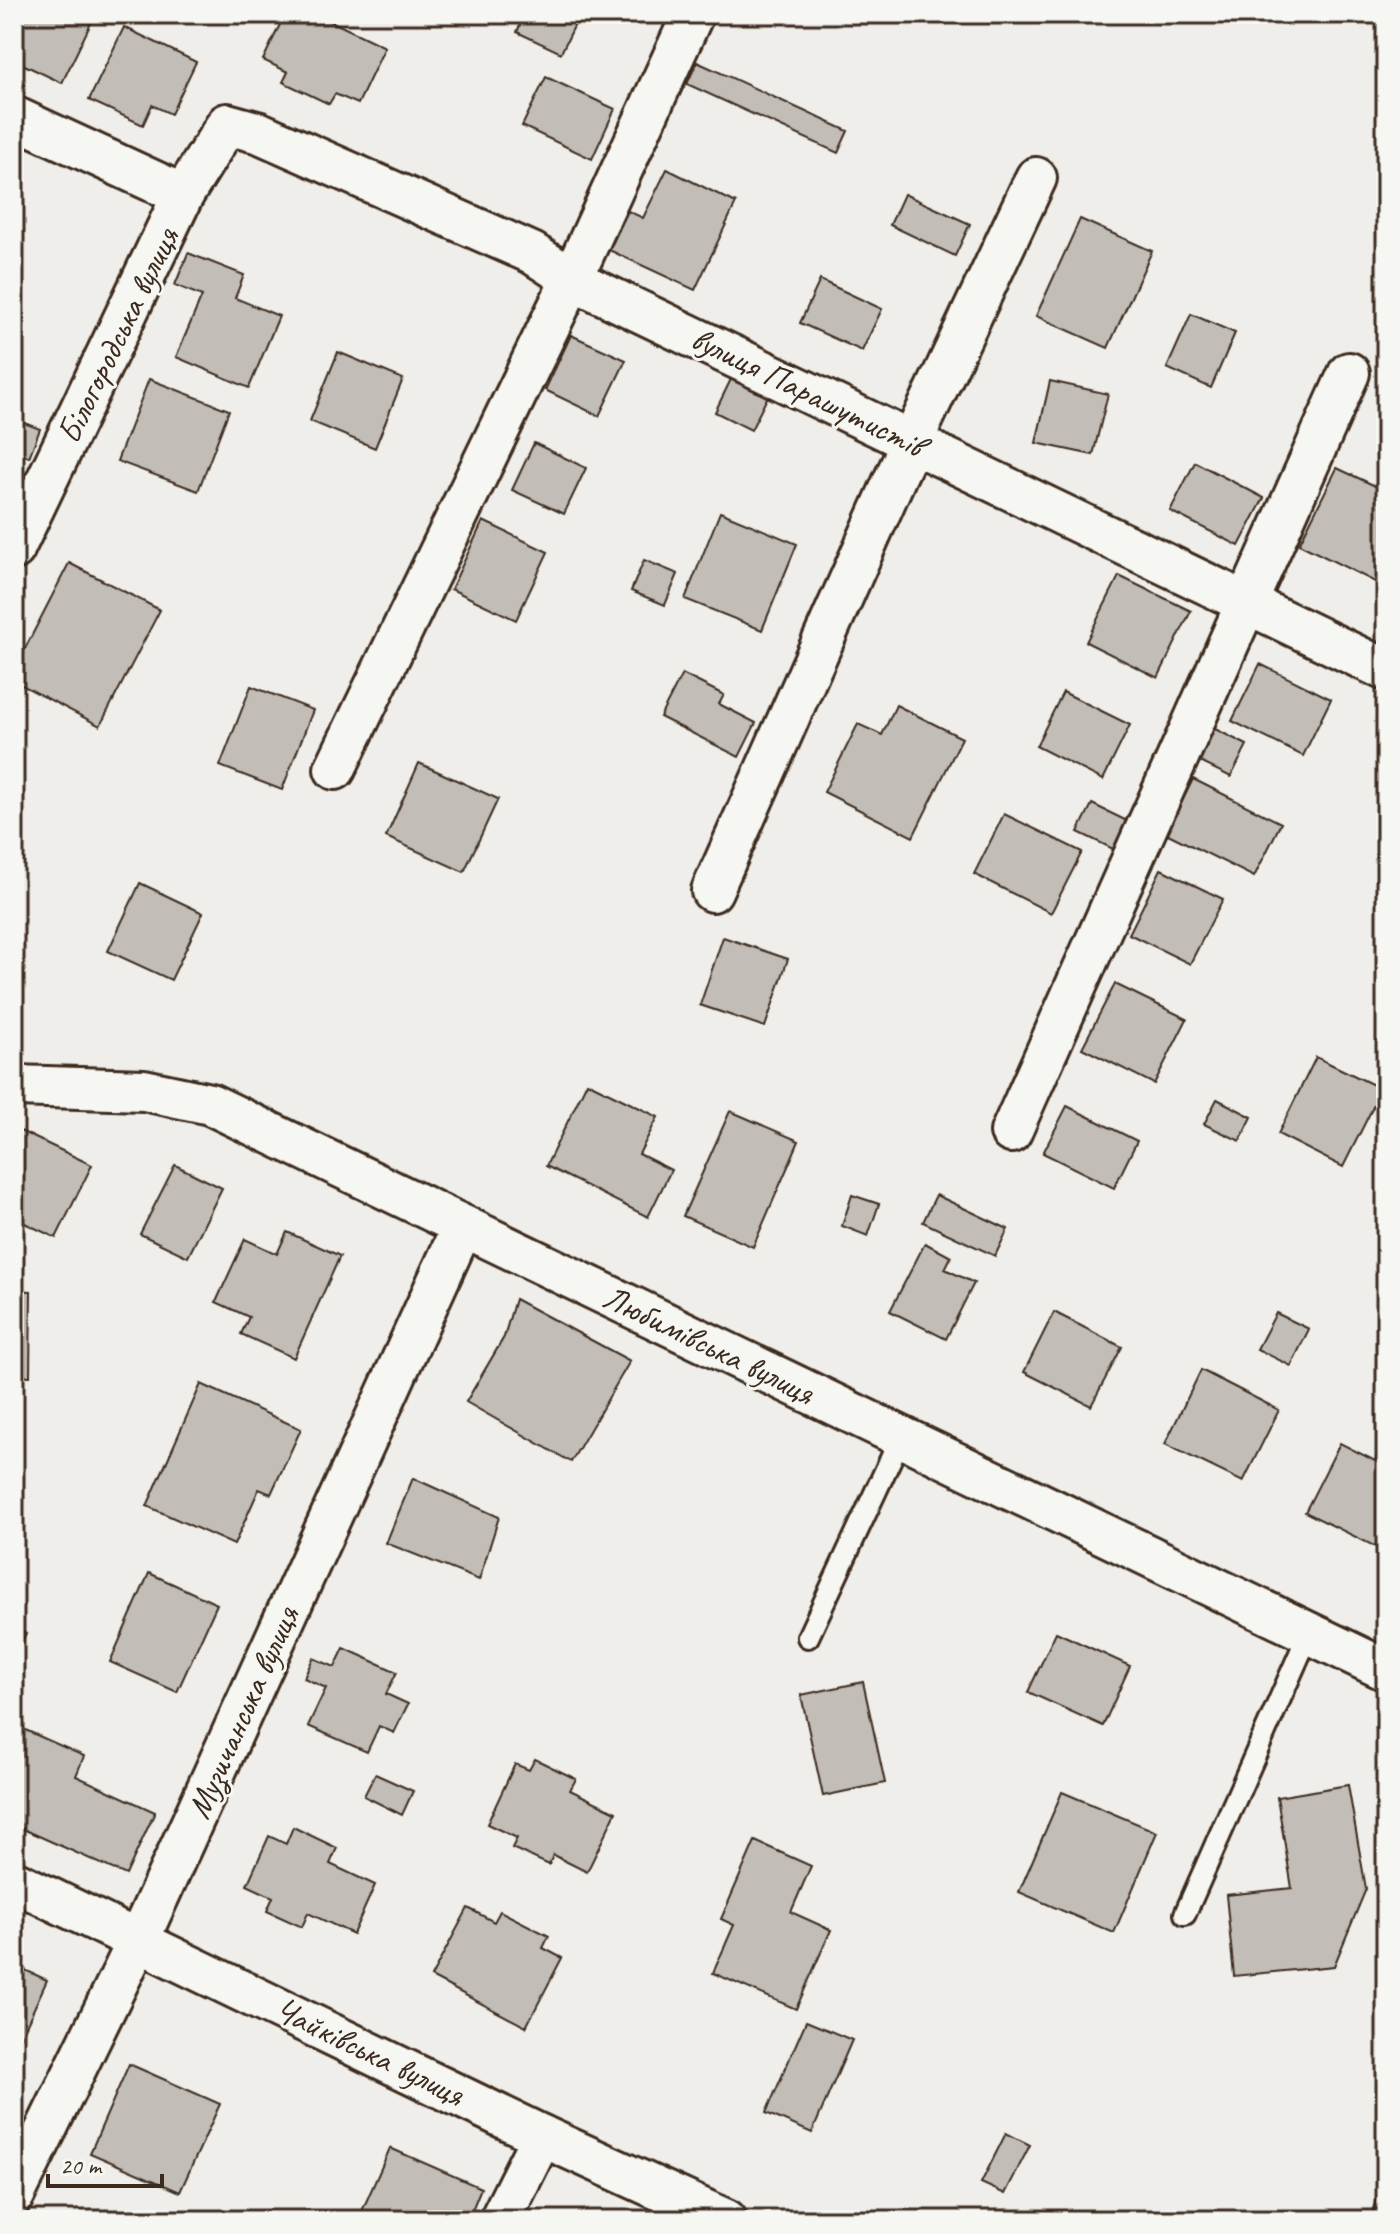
<svg xmlns="http://www.w3.org/2000/svg" width="1400" height="2234" font-family="Caveat,sans-serif">
<rect width="100%" height="100%" fill="#efeeea"/>
<filter id="ink" filterUnits="userSpaceOnUse"><feTurbulence type="fractalNoise" baseFrequency=".0125" numOctaves="2"/><feDisplacementMap in="SourceGraphic" scale="16" xChannelSelector="R" yChannelSelector="G"/><feConvolveMatrix kernelMatrix="1 2 1 2 8 2 1 2 1" color-interpolation-filters="sRGB"/></filter>
<g filter="url(#ink)">
<g fill="#c2bdb7" stroke="#3b2a1e" stroke-width="2">
<polygon points="14,14 76,14 92,21 62,83 14,60"/>
<polygon points="285,14 316,14 385,47 358,104 335,94 329,104 283,82 288,72 263,60"/>
<polygon points="525,14 576,14 579,16 561,53 517,32"/>
<polygon points="124,27 196,62 171,114 152,105 143,125 89,100"/>
<polygon points="697,62 848,131 838,153 687,84"/>
<polygon points="546,77 615,109 592,159 522,126"/>
<polygon points="667,169 736,203 695,290 609,250 628,211 643,218"/>
<polygon points="904,194 970,224 955,256 890,225"/>
<polygon points="1080,219 1152,251 1108,348 1036,316"/>
<polygon points="188,253 244,275 235,298 279,316 249,388 176,357 202,296 175,285"/>
<polygon points="820,280 882,309 862,351 800,323"/>
<polygon points="1191,314 1235,333 1211,388 1167,368"/>
<polygon points="571,335 626,360 599,416 545,390"/>
<polygon points="338,352 403,379 375,448 310,421"/>
<polygon points="732,377 769,394 751,430 715,412"/>
<polygon points="149,379 229,410 198,491 117,461"/>
<polygon points="1050,381 1108,394 1093,455 1036,443"/>
<polygon points="14,419 40,429 29,457 14,451"/>
<polygon points="534,443 586,468 564,514 512,490"/>
<polygon points="1195,462 1264,498 1239,546 1170,511"/>
<polygon points="1337,468 1386,491 1386,560 1375,582 1299,544"/>
<polygon points="720,512 797,544 762,630 685,599"/>
<polygon points="483,521 548,552 516,620 451,589"/>
<polygon points="644,560 678,574 665,605 631,591"/>
<polygon points="69,563 160,610 100,726 14,681 14,670"/>
<polygon points="1119,576 1191,611 1158,678 1086,642"/>
<polygon points="1260,664 1331,699 1303,756 1232,721"/>
<polygon points="682,674 724,695 719,704 756,723 739,757 660,717"/>
<polygon points="251,686 313,710 282,790 220,766"/>
<polygon points="1063,692 1130,725 1103,780 1036,746"/>
<polygon points="896,705 962,738 913,837 824,792 858,724 882,735"/>
<polygon points="1209,726 1247,745 1231,777 1194,759"/>
<polygon points="419,763 498,799 464,872 386,837"/>
<polygon points="1193,779 1281,823 1254,877 1166,833"/>
<polygon points="1092,804 1127,821 1113,849 1078,832"/>
<polygon points="1004,814 1082,852 1051,913 974,874"/>
<polygon points="1161,869 1223,899 1190,964 1129,934"/>
<polygon points="140,883 203,913 171,980 108,951"/>
<polygon points="723,937 788,959 765,1027 700,1005"/>
<polygon points="1115,984 1187,1019 1154,1084 1082,1048"/>
<polygon points="1316,1057 1382,1089 1343,1167 1278,1134"/>
<polygon points="587,1082 658,1117 639,1154 671,1170 648,1217 546,1166"/>
<polygon points="1217,1099 1252,1117 1240,1141 1204,1124"/>
<polygon points="1067,1106 1137,1141 1114,1188 1043,1153"/>
<polygon points="730,1111 799,1141 753,1247 683,1216"/>
<polygon points="14,1128 92,1165 56,1238 14,1218"/>
<polygon points="175,1165 222,1188 188,1257 140,1234"/>
<polygon points="852,1195 879,1204 868,1236 842,1226"/>
<polygon points="936,1195 1008,1229 995,1256 923,1222"/>
<polygon points="287,1232 340,1256 294,1358 241,1334 249,1317 216,1302 245,1239 277,1254"/>
<polygon points="925,1243 951,1257 945,1269 974,1283 946,1339 890,1311"/>
<polygon points="14,1290 31,1291 30,1376 14,1375"/>
<polygon points="515,1299 630,1361 571,1462 466,1402 504,1337"/>
<polygon points="1054,1312 1122,1347 1091,1406 1024,1372"/>
<polygon points="1276,1313 1309,1329 1291,1366 1257,1349"/>
<polygon points="1201,1370 1279,1410 1243,1482 1165,1444"/>
<polygon points="201,1384 301,1429 271,1494 259,1489 234,1545 147,1506"/>
<polygon points="1386,1440 1386,1526 1376,1547 1305,1512 1340,1443 1375,1461"/>
<polygon points="413,1478 499,1517 479,1580 386,1543"/>
<polygon points="149,1573 217,1604 177,1692 110,1662"/>
<polygon points="14,1628 26,1633 14,1660"/>
<polygon points="1056,1632 1130,1666 1103,1726 1028,1692"/>
<polygon points="344,1648 397,1672 386,1694 408,1704 394,1733 379,1726 367,1752 308,1726 326,1688 304,1678 313,1658 335,1667"/>
<polygon points="863,1682 885,1783 823,1796 801,1695"/>
<polygon points="14,1725 84,1756 76,1776 155,1812 126,1875 14,1825"/>
<polygon points="535,1759 576,1779 570,1790 616,1812 587,1872 553,1855 549,1865 512,1848 517,1838 487,1824 515,1764 529,1770"/>
<polygon points="375,1774 413,1791 402,1815 364,1796"/>
<polygon points="1348,1785 1366,1889 1334,1966 1234,1976 1226,1895 1292,1888 1277,1797"/>
<polygon points="1062,1792 1157,1832 1114,1933 1019,1892"/>
<polygon points="293,1827 337,1848 330,1864 375,1885 353,1934 308,1913 302,1927 267,1911 273,1897 247,1885 269,1836 286,1844"/>
<polygon points="755,1841 811,1866 791,1912 831,1930 796,2009 713,1973 734,1925 721,1919"/>
<polygon points="468,1908 494,1922 500,1911 549,1936 543,1948 562,1958 526,2027 431,1977"/>
<polygon points="14,1965 47,1980 14,2052"/>
<polygon points="806,2021 852,2040 812,2133 766,2113"/>
<polygon points="129,2064 220,2104 180,2192 90,2153"/>
<polygon points="1006,2133 1030,2145 1005,2194 981,2183"/>
<polygon points="390,2148 481,2188 468,2220 437,2217 435,2220 358,2220"/>
<polygon points="1384,2181 1386,2220 1370,2220"/>
</g>
<g fill="none" stroke-linecap="round" stroke-linejoin="round">
<g stroke="#3b2a1e" stroke-width="26">
<g id="service">
<polyline points="808,1637 901,1437"/>
<polyline points="1185,1914 1309,1633"/>
</g>
</g>
<g stroke="#3b2a1e" stroke-width="46">
<g id="minor">
<polyline points="14,117 183,195"/>
<polyline points="14,549 183,195 227,124 260,133 532,253 572,279 1386,670"/>
<polyline points="335,769 572,279 693,14"/>
<polyline points="712,891 896,476 1036,178"/>
<polyline points="14,1086 144,1090 210,1104 1386,1670"/>
<polyline points="1011,1132 1349,373"/>
<polyline points="14,1881 542,2136 726,2220"/>
<polyline points="14,2195 139,1939 463,1226"/>
<polyline points="500,2220 542,2136"/>
</g>
</g>
<use href="#service" stroke="#f6f6f2" stroke-width="20"/>
<use href="#minor" stroke="#f6f6f2" stroke-width="40"/>
</g>
</g>
<g text-anchor="middle" stroke-width="6" stroke-linejoin="round" paint-order="stroke">
<g font-size="34" fill="#3b2a1e" stroke="#f6f6f2">
<text transform="translate(117 335) rotate(-64)" y="12">Білогородська вулиця</text>
<text transform="translate(808 391) rotate(26)" y="12">вулиця Парашутистів</text>
<text transform="translate(709 1344) rotate(26)" y="12">Любимівська вулиця</text>
<text transform="translate(242 1712) rotate(-66)" y="12">Музичанська вулиця</text>
<text transform="translate(370 2051) rotate(26)" y="12">Чайківська вулиця</text>
</g>
</g>
<rect width="1400" height="2234" fill="none" stroke="#f6f6f2" stroke-width="48"/>
<rect x="24" y="24" width="1352" height="2186" fill="none" stroke="#3b2a1e" stroke-width="3" filter="url(#ink)"/>
<path d="M48 2174v12h114v-12" fill="none" stroke="#3b2a1e" stroke-width="4"/>
<text x="60" y="2174" font-size="24" fill="#3b2a1e" stroke="#f6f6f2" stroke-width="6" paint-order="stroke">20 m</text>
</svg>
